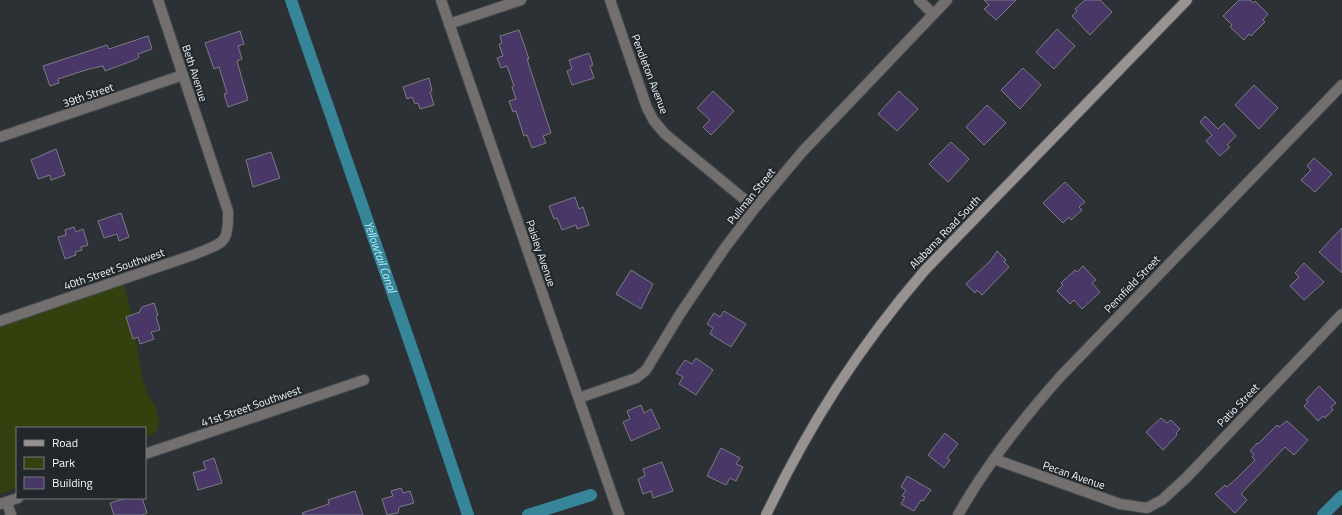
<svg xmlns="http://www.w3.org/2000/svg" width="1342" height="515" font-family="'Titillium Web',sans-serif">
<rect width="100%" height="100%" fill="#2b3135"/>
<polygon fill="#32410d" points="124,284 132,317 142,377 148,395 155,405 159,420 157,432 145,438 145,428 17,428 17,488 0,494 0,325"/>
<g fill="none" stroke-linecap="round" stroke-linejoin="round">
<g stroke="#378598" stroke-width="12">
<path id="s1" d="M291,0L420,372L468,515"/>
<polyline points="528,515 591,495"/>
<polyline points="1323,515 1342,496"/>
</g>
</g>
<g fill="#483767" stroke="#7d7b83">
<polygon points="984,0 1016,0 996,20 984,9 989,5"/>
<polygon points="1085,0 1100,0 1112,12 1090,35 1072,16 1077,11 1075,9"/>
<polygon points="1239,0 1250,0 1253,3 1255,1 1268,14 1263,20 1265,22 1251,36 1249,34 1244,40 1230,27 1232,25 1223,16"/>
<polygon points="1057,29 1075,46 1054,69 1036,52"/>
<polygon points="519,30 529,59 527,59 551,133 543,136 546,143 532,148 527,135 524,136 516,111 513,112 509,101 516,99 512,87 514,86 507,66 501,68 497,58 503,56 499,44 502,43 500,36"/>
<polygon points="240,31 244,44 238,46 242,59 237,61 248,100 228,107 224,94 227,93 219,67 214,69 205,43"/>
<polygon points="148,36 152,49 138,54 139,57 137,59 105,71 103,66 89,69 58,79 59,83 50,86 43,66 107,45 109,49"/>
<polygon points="589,53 593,65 590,66 594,78 572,85 567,71 572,69 569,60"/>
<polygon points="1023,68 1041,85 1020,109 1001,90"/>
<polygon points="429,78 432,91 430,92 434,105 420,109 418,103 415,104 412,97 407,99 403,87"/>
<polygon points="1254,85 1278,108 1259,129 1235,105"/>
<polygon points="713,91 734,111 711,135 703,127 710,120 697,108"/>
<polygon points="899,91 918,109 897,131 878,114"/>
<polygon points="987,105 1006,123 984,145 966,127"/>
<polygon points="1205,116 1218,129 1224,123 1236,136 1227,145 1230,147 1220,156 1206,141 1212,135 1200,122"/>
<polygon points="951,142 969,159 948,182 929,164"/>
<polygon points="56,149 65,175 51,180 50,175 38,179 31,160"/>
<polygon points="271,152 280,178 253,187 246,160"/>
<polygon points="1314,158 1332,174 1315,192 1301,180 1311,170 1307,166"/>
<polygon points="1065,182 1085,202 1079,207 1082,210 1071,220 1069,217 1063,223 1043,203"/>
<polygon points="575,197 579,209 583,207 589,225 577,229 576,225 562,230 557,218 554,219 549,206"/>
<polygon points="121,213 129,237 119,241 117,234 104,238 98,221"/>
<polygon points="74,227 76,232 83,229 88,245 81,247 82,250 75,252 76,255 65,259 58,237 66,235 65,230"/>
<polygon points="1342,228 1342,273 1319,252"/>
<polygon points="997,251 1006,260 1004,262 1009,267 982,295 977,290 975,293 966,284 991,260"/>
<polygon points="1304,263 1324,282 1304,300 1290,286 1299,277 1295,273"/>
<polygon points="1083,266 1096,280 1092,283 1100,292 1082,309 1074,300 1070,304 1057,291 1063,285 1061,283 1075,270 1077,272"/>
<polygon points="631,270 653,284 641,309 616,294"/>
<polygon points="154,303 158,315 156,316 160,330 151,332 154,339 140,344 138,337 133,339 126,317 140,312 140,310 142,307"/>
<polygon points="724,311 746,324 731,347 710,334 713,328 707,324 714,313 720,317"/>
<polygon points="696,358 713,370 696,395 679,384 683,377 676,373 685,360 692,364"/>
<polygon points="1319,386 1336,403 1331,407 1333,410 1325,418 1323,416 1318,421 1304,406 1308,402 1306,400"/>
<polygon points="641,405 644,413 651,409 660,428 631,441 623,422 630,419 627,411"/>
<polygon points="1161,418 1167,423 1171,420 1180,429 1176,433 1177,435 1163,450 1146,432"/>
<polygon points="1287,421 1308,440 1294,455 1285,447 1241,494 1247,500 1235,513 1215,494 1225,485 1227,487 1237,478 1255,460 1252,457 1254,454 1250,451 1257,443 1258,444 1277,425 1279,427"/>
<polygon points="945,433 958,444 947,458 950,460 944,468 928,455"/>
<polygon points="721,448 740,458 736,464 743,467 736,481 730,478 726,485 707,476"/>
<polygon points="214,458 222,483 198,490 193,473 206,469 203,462"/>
<polygon points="662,462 673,491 653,498 651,491 643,494 638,479 645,476 643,469"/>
<polygon points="907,476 931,490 923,501 921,500 914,511 901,504 905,497 902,496 906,490 901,487"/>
<polygon points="401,488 403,493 410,491 414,503 399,507 398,513 387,515 382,499 393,496 391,491"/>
<polygon points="355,491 363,515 303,515 302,513 329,504 328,500"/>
<polygon points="127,498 142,498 147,513 142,515 114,515 110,503"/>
</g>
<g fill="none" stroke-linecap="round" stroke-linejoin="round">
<g stroke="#474c50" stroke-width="12">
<g id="street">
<polyline points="441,0 619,515"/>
<polyline points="610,0 647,108 654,121 665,134 755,208"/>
<polyline points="919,0 932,13"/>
<polyline points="449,24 521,0"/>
<polyline points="0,137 183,75"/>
<path d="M0,321L193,255C223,242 229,246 228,211L158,0"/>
<polyline points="579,398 636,378 646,370 680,314 724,249 755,208 803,151 947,0"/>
<polyline points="145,454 364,380"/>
<polyline points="994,459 1120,504 1147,508 1162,500 1186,478 1342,314"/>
<polyline points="7,502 11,515"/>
<polyline points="0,504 18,498"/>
<path d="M958,515C986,465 1022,420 1060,377L1342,85"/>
</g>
</g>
<g stroke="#474c50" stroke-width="12">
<path id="secondary" d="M766,515C810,423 859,347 925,270L1187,0"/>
</g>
<use href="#street" stroke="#736f6e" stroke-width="10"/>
<use href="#secondary" stroke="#989291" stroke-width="10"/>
</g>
<g text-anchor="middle" stroke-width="4" stroke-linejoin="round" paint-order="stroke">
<g font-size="11" fill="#f2f5f8" stroke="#22272b">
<text transform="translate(195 73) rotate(72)" y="4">Beth Avenue</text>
<text transform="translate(650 74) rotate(69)" y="4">Pendleton Avenue</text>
<text transform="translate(88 95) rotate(-19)" y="4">39th Street</text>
<text transform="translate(751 196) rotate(-51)" y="4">Pullman Street</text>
<text transform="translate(945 232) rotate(-46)" y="4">Alabama Road South</text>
<text transform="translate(541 253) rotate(71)" y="4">Paisley Avenue</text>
<text transform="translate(114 269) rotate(-19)" y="4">40th Street Southwest</text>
<text transform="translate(1132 284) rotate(-46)" y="4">Pennfield Street</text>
<text transform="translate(1238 405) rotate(-46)" y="4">Patio Street</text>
<text transform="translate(251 406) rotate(-19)" y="4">41st Street Southwest</text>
<text transform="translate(1074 475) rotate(19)" y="4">Pecan Avenue</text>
</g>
<g font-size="12" font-style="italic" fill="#adebfc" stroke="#22272b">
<text dy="4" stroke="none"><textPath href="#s1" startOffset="272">Yellowtail Canal</textPath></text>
</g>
</g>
<rect x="16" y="427" width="130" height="72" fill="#22272b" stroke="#75797d"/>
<rect x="24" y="440" width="20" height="6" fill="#989291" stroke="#75797d"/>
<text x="52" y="447" font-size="12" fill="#f2f5f8">Road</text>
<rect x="24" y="457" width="20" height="12" fill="#32410d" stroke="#75797d"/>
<text x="52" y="467" font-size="12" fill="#f2f5f8">Park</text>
<rect x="24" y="477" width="20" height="12" fill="#483767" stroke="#75797d"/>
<text x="52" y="487" font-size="12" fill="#f2f5f8">Building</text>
</svg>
